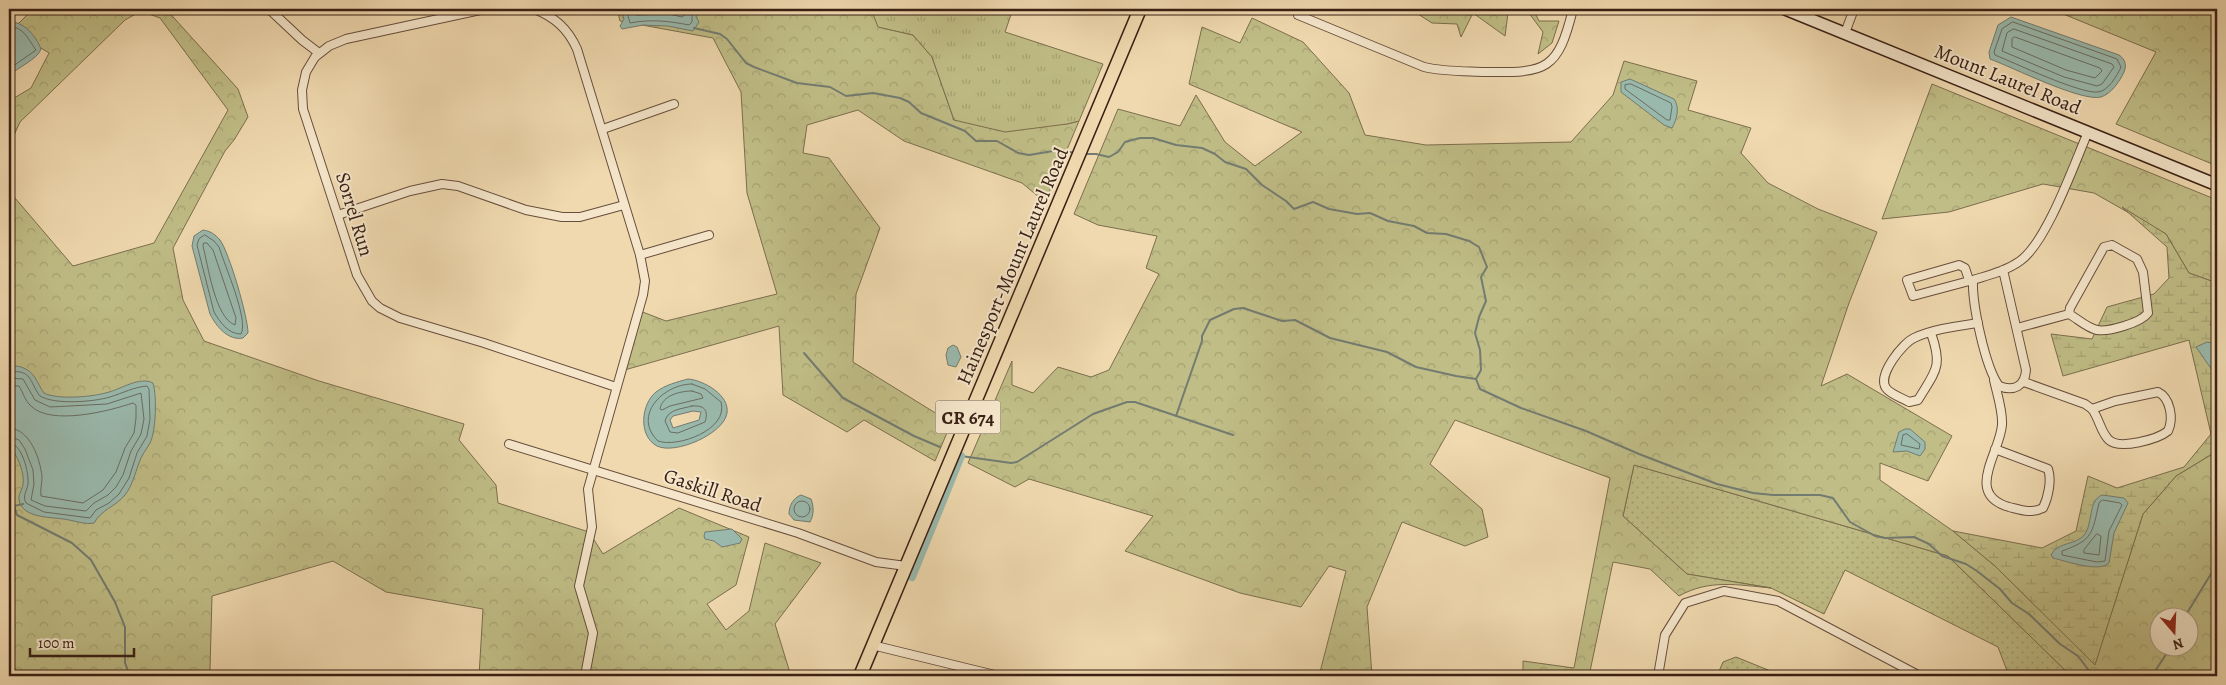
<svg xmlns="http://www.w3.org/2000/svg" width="2226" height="685" font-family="Alegreya,serif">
<defs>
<pattern id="grass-dots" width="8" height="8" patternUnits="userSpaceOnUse" patternTransform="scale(1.25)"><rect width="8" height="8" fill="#c0bd86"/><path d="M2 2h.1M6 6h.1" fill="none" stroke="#a6a273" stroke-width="1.8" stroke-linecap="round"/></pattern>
<pattern id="forest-crowns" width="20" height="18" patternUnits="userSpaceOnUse" patternTransform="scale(1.25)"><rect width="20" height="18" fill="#c0bd86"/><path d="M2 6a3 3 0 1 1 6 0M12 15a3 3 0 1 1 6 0" fill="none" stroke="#a6a273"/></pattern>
<pattern id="wetland-marsh" width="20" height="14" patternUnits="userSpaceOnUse" patternTransform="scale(1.25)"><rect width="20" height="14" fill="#c0bd86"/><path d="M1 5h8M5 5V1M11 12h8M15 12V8" fill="none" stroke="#a6a273"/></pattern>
<pattern id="park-tufts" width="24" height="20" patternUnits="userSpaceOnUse" patternTransform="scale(1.25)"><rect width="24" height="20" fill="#c0bd86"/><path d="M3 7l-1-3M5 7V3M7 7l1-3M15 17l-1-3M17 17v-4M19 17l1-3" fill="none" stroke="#a6a273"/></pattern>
</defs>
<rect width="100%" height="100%" fill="#f0d9af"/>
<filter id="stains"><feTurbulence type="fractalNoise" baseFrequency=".004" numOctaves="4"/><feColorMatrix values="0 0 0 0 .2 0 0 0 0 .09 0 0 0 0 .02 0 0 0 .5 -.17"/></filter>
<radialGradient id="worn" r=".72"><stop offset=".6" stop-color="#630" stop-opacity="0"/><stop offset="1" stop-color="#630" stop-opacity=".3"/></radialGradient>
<g fill="url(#grass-dots)" stroke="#7c6e4e">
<polygon points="1634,465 1948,556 2071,676 2009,676 1998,647 1845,570 1824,614 1771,588 1687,574 1623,516"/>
<polygon points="1736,657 1783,676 1754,676 1750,673 1751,676 1717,676 1723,662"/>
</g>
<g fill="url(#forest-crowns)" stroke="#7c6e4e" fill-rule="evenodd">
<polygon points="33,9 166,9 238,89 248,117 234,140 225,151 173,248 183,300 204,341 319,381 464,424 459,440 496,485 498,503 589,532 603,554 679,508 749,537 736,585 707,604 726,630 749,611 765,543 821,563 775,624 791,676 479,676 483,609 386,592 333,561 212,596 210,669 207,676 9,676 9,658 13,654 9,645 9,191 73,266 154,243 228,110 160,18 141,11 125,20 20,122 9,146 9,101 31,88 49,53 41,48 9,75 9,28 19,23"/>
<polygon points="617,9 871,9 879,27 913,35 932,57 954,120 1067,124 1079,121 1045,202 1022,183 904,141 858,110 807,125 803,153 829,158 880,228 856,294 853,362 950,422 952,421 935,461 864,420 847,432 783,395 779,326 621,371 640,311 666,321 777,294 747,193 741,92 713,38 620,21"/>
<polygon points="1410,9 1520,9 1508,13 1505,36 1473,13 1461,37 1457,24 1432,23"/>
<polygon points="1526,9 1533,9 1539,21 1559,21 1552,43 1538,54 1543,32"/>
<polygon points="2051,9 2217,9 2217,166 2116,124 2156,52"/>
<path d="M1252,18L1303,42L1349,93L1365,135L1426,145L1571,142L1613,95L1624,61L1697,81L1688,110L1751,128L1741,153L1768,183L1818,209L1877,232L1849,303L1821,386L1847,374L1952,436L1928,481L1880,463V480L1953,531L1995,566L2095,664L2143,514L2176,476L2217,451V676H2071L1948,556L1634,465L1623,516L1687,574L1771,588C1738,585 1709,579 1679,596L1650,569L1613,562L1589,676H1523V661L1574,668L1610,478L1455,420L1430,464L1482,509L1488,537L1465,546L1402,522L1367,607L1372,676H1319L1346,571L1329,566L1301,607L1240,593L1125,551L1153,516L1029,479L1015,487L968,463L1012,361V385L1033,393L1058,367L1091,377L1109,370L1159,274L1146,268L1157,236L1098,225L1074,214L1118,109L1180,126L1196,95L1225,142L1255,166L1302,132L1189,84L1202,27L1240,43ZM2158,618H2188V648H2158Z"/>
<polygon points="1932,84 2217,200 2217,283 2189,273 2166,234 2094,193 2043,184 1949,212 1882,219"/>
</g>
<polygon fill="url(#wetland-marsh)" stroke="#7c6e4e" points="2122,207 2166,234 2189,273 2217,283 2217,311 2210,325 2217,329 2217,451 2176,476 2143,514 2095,665 1995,566 1953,531 2042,548 2076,531 2088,476 2117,488 2184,467 2211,434 2189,340 2063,376 2051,334 2092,339 2107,307 2154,294 2169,278 2167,247"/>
<polygon fill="url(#park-tufts)" stroke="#7c6e4e" points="871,9 1013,9 1005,32 1103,64 1079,121 1067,124 1005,132 954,120 932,57 913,35 878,27"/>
<g fill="#9abaae" stroke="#737c71" fill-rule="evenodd">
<polygon points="621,9 697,9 696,17 699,22 693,31 668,26 643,25 622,29 620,26 624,19"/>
<path d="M2011,17L2119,55C2125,59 2127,65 2124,72C2120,81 2111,94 2101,97C2081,102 2012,67 1990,59L1989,52L1998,25Z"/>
<path d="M9,22C24,21 36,36 41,49C38,59 18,67 9,76Z"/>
<path d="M1630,79L1674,99C1680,107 1677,119 1672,128L1664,125L1621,92V82Z"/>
<path d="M203,230C210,231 215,234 220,240C229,252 248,317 248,333L243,338C228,341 216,326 210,314L192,246L194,236Z"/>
<polygon points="2207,342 2217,344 2217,377 2196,347"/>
<polygon points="953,345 957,347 961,357 956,367 948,365 946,355 948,348"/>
<path d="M17,366C35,370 35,380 44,393C57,400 94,397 109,392C121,389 140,376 153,383C157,396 156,431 150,443C146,450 141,456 139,463C135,474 132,486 125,495C115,507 102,509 94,523C84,525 73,520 63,519C50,517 22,518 19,500C18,495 22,490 23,485C25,472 17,455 9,445V367Z"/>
<path d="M688,379C703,380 730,395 727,413C724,434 675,455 657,446C638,436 641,404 656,392C665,385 677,382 688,379ZM693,411L701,412L699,420L673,428L670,420L673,416Z"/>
<polygon points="1905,429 1910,429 1925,442 1925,449 1920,456 1907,451 1893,452 1899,432"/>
<path d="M801,495L811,499C814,507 814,515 810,522L794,520L789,514C789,506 793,498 801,495Z"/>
<path d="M2102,495L2124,498L2128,503L2114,533L2109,563C2099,573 2066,561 2053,558L2051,555C2058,541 2076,546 2085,534C2093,522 2088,501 2102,495Z"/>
<polygon points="732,529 742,539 740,543 722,547 714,541 705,539 704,536 705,532"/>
</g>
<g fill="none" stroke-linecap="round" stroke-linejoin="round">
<g stroke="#6a6d62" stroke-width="1">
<path d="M626,9L630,23C650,19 669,21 689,25L692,22V9"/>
<polyline points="632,9 636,15 669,14 682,17 685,15 686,9"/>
<path d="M2013,22L2117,59L2121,67C2117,76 2108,91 2098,92C2080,94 2015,63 1995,55L1994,52L2002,29Z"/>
<path d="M9,26C24,27 28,39 36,50L9,69"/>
<polygon points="2014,29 2112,64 2114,67 2102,84 2097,86 2064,77 2002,51 2007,33"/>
<polygon points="2015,37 2100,68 2102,71 2095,78 2066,70 2012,47 2012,39"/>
<polygon points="1631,84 1671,103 1672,107 1670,120 1667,120 1625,89 1625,85"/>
<path d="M205,235L214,241L219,247C224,264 249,320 241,334C228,334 220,322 214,312L197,245L199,239Z"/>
<path d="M204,243H207L213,250L236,318L235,325C215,318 208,265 203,246Z"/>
<path d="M9,372C33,369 29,382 40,396C55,405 93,402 110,397C123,393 134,387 147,386L149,389L150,419L147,436L137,453L129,478L119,494L109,503L96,510L90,518L44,512L26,503C22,496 27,491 28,484C29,472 22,444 9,442"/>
<polyline points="9,378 23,379 35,400 50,407 107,404 141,393 144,419 141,434 131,451 123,475 116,487 108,495 94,503 86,511 45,506 31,500 34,484 33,470 25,449 19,440 9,436"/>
<path d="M692,384L705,389L721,402C729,430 677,448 658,441C632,416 663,384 692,384Z"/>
<path d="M9,386H19C23,392 25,401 31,406C51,426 109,411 133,403L136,405V418L134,433L125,448L116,472L103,490L83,503L41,496C40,490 42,483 42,477C40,458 30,429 9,428"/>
<path d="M692,391L701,394L703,398L670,406L662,410L660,409C662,396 679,391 692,391Z"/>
<path d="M692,406C704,405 709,410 705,422L678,433L670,432L665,421C668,409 682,409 692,406Z"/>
<polygon points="1907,434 1920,444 1919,449 1901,445 1903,435"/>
<path d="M2103,500L2120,503L2122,505L2109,531L2105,561L2097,562L2062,555V551C2093,540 2092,534 2099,503Z"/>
<circle cx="802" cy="509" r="8"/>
<polygon points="2097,534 2101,536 2099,555 2084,553 2084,550"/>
</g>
<g stroke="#737c71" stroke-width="2">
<polyline points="694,28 720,34 727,39 746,63 754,67 797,83 830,87 846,96 873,93 900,98 909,102 921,113 965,131 976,141 997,141 1018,153 1029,155 1059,150 1075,153"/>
<polyline points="1085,154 1096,154 1109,157 1118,152 1125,142 1140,138 1153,138 1176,145 1202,148 1215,154 1225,162 1246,169 1262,185 1286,201 1294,209 1313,202 1329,209 1357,214 1370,213 1388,221 1414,226 1427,233 1446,234 1469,241 1479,247 1487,267 1481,277 1486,301 1479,317 1475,333 1480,350 1481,370 1476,379 1480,389 1521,408 1586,431 1639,454 1717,484 1753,493 1773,495 1820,495 1833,498 1850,522 1875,536 1885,538 1914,537 1929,544 1942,556 1966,564 1977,571 2000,589 2012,603 2029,614 2060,644 2078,656 2093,676"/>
<polyline points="804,353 843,398 914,436 940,447"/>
<polyline points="1176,416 1202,341 1202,336 1210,320 1234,309 1243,308 1282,321 1295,320 1330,338 1387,352 1416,367 1456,376 1476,379"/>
<polyline points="961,456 1011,463 1017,462 1093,414 1127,402 1135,402 1233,435"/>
<polyline points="23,504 14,506 17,515 72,543 91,560 115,602 125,627 125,663 130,676"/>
<polyline points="2184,618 2217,564"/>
<polyline points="2152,676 2170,648"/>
</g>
<polyline stroke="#9abaae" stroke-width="8" points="912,577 961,456"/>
<g stroke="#674e3c" stroke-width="10">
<g id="minor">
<polyline points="269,9 302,40 319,53"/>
<polyline points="485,9 346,39 329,46 315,57 306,72 302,90 303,109 357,275 372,301 380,308 400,318 484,343 616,387"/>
<path d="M534,9C555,17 568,29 577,49L640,255L645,281L643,295L588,489L592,527L579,586L593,633L585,676"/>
<path d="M1298,15L1424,67C1445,72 1466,71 1486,72C1547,73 1558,70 1573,9"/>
<polyline points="1845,33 1854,9"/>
<polyline points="603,129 674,104"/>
<polyline points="338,215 410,191 442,184 458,186 526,210 562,217 580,217 624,205"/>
<polyline points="640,255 709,235"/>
<path d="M2003,270L2026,370C2025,386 2014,392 1999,386C1985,367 1972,304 1973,280C1989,275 2006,271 2020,261C2047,242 2074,164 2088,132"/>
<polyline points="1969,280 1965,268 1959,265 1907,280 1913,296 1973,280"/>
<path d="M2017,328L2069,314C2078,319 2087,328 2097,330C2108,332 2141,323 2148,313L2143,272L2137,259L2112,245L2104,247L2070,308L2069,314"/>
<path d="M1931,333C1943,367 1936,370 1918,400L1909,402C1902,398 1890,394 1886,388C1877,375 1903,343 1914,338C1933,329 1958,326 1978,323"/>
<path d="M1994,380C1997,394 2003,411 2002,425C2000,453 1964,494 2009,507C2021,510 2031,514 2043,508C2048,498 2052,480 2048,469L1995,449"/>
<polyline points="2024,382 2085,404 2092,409"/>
<path d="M2158,392C2170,398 2174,418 2168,431C2158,439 2120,450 2109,440C2101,433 2099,418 2092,409L2115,401Z"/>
<polyline points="509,444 798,533 876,562 906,566"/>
<polyline points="872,645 999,676"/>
<polyline points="1658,676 1665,635 1685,603 1724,591 1778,601 1920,676"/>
</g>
</g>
<g stroke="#392015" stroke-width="14">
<polyline id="secondary" points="1785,9 2217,185"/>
</g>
<g stroke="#392015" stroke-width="15">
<polyline id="primary" points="860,676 1140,9"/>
</g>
<use href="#minor" stroke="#f5e6cb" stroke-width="8"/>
<use href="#secondary" stroke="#f5e6cb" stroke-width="11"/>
<use href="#primary" stroke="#f0d9af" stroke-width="12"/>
</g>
<g text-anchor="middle" stroke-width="4" stroke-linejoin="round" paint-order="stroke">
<rect fill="#f5e6cb" stroke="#715b4c" stroke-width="1" x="935.5" y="400.5" width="65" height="33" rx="4"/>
<g font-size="19" font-weight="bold" fill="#392015">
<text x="968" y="424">CR 674</text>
</g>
<g font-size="20" fill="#392015" stroke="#f5e6cb">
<text transform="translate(2008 79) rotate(22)" y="7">Mount Laurel Road</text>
<text transform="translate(355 214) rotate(73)" y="7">Sorrel Run</text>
<text transform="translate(1012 266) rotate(-67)" y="7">Hainesport-Mount Laurel Road</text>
<text transform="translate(713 490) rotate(18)" y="7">Gaskill Road</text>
</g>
</g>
<rect width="2226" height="685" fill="none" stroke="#f0d9af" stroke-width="30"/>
<rect x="10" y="10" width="2206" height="665" fill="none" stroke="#392015" stroke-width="2.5"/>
<rect x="15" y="15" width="2196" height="655" fill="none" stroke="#392015"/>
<g transform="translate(2174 632) rotate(161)"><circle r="24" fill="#f5e6cb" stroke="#aa9782"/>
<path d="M0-4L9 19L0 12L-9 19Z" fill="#8f2418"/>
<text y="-8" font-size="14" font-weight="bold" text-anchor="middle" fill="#392015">N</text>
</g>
<path d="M30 648v8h104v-8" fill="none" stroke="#392015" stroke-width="2.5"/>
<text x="38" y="648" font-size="15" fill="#392015" stroke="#f5e6cb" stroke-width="4" paint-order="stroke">100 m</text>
<rect width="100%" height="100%" filter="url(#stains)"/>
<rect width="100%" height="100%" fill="url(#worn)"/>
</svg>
